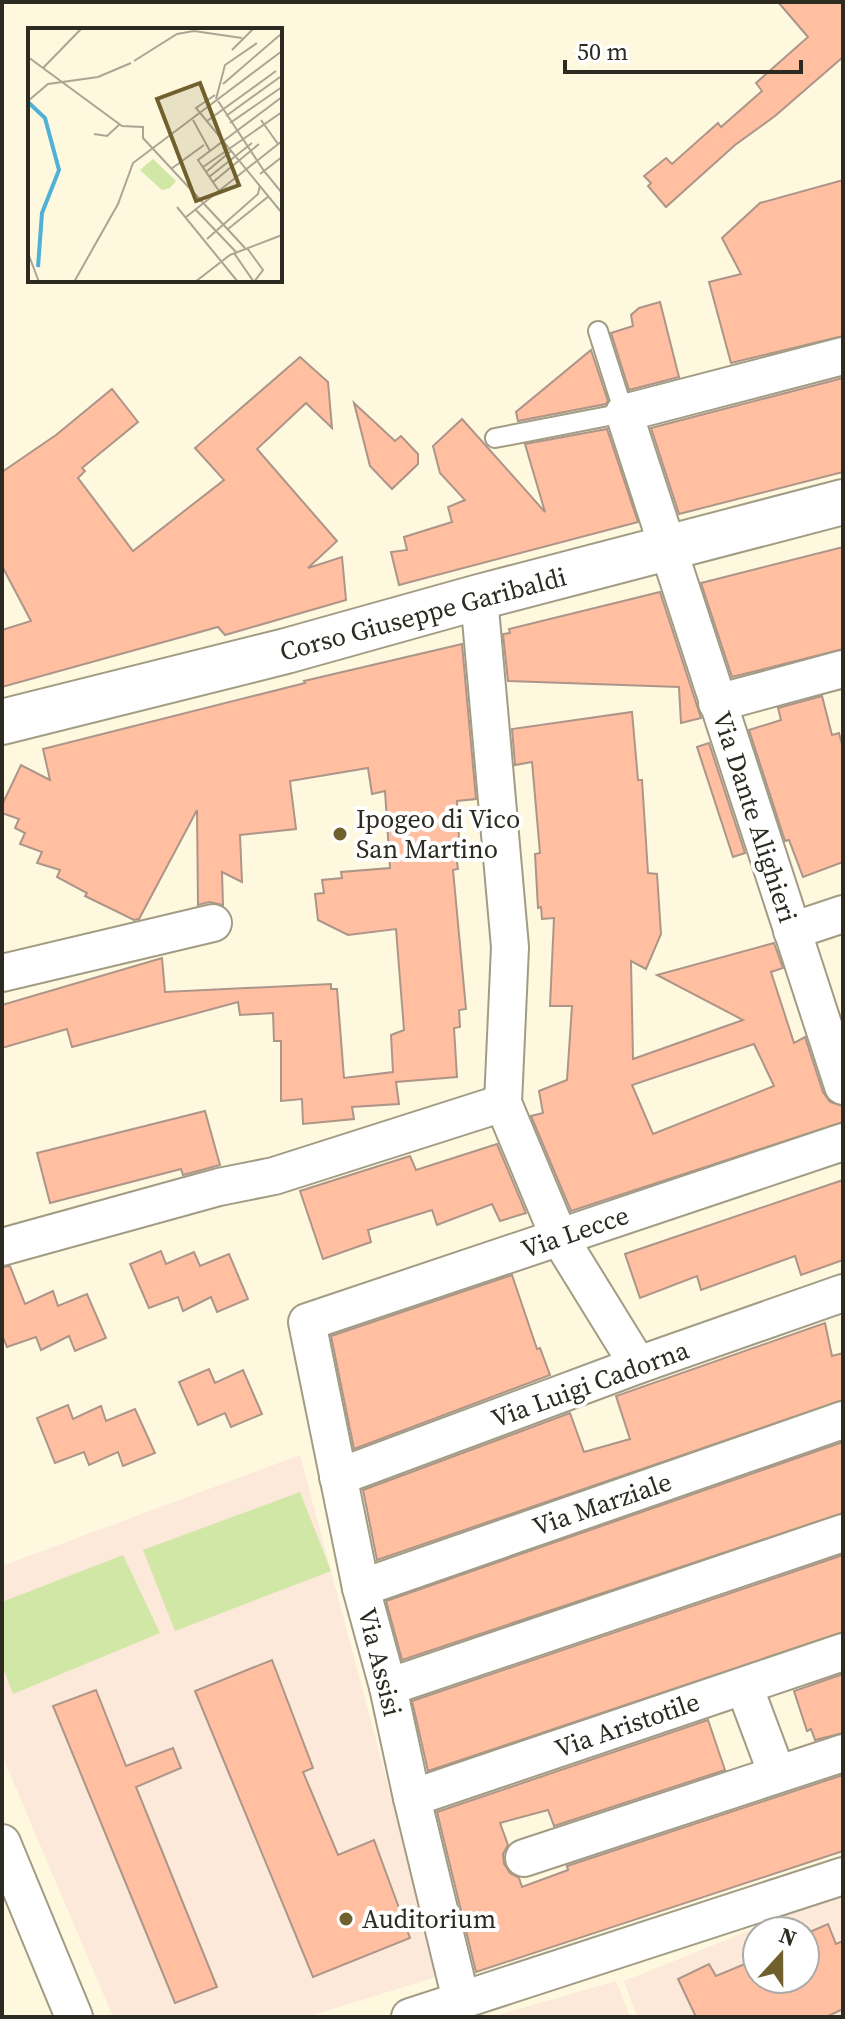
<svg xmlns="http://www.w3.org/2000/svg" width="845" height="2019" font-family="'Source Serif 4',serif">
<rect width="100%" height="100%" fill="#fef8df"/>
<g fill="#fde9da" fill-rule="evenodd">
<polygon points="300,1455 439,1976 307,2017 113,2017 2,1755 2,1566"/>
<path d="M843,1893V2017H637L624,1981ZM757,1931H805V1979H757Z"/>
<polygon points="616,1981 630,2017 491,2017"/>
</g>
<g fill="#d0e7a6">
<polygon points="300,1492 331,1571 175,1631 143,1550"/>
<polygon points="123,1555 160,1633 13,1694 2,1665 2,1602"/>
</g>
<g fill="#ffbfa0" stroke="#ad9589" stroke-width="2" fill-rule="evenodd">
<polygon points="778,2 843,2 843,57 775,116 735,145 666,207 648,186 651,183 644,176 666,158 672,164 718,123 721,127 762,91 756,83 808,37"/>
<polygon points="843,180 843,336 731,363 709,282 741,274 722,238 760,203"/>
<polygon points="660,302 679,377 629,390 611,333 633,326 631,315 639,308"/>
<polygon points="591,350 608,401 606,404 518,421 516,412"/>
<polygon points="300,357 328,382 332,428 306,403 257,449 337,541 308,568 342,557 346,600 225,635 218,627 2,687 2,630 31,621 2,566 2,472 56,435 112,389 138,422 82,468 85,471 78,478 133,551 224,480 195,448"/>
<polygon points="843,378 843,472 679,514 651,428"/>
<polygon points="354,403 395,441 401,436 418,454 418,464 392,489 370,466"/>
<polygon points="462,419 545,512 525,444 607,429 638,522 399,585 391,552 407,550 404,537 452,522 448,507 465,500 440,473 433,446"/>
<polygon points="843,547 843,649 732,677 701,583"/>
<polygon points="660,592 701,718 681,723 679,687 508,681 503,634 510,633 509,629"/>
<polygon points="462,644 476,799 457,801 460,856 456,855 458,869 453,870 466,1009 459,1010 460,1027 454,1028 457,1077 396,1082 399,1104 352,1107 354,1119 303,1124 302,1099 281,1101 281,1041 274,1041 273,1013 240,1015 238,1002 72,1047 67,1029 2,1048 2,1005 162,958 165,992 331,984 331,989 337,989 344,1078 393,1072 391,1035 404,1030 396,929 348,935 318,920 315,894 324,893 322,880 342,878 341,872 390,868 385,791 372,794 368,768 290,781 296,829 240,835 242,882 222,872 223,905 209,902 198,905 197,810 139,919 134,920 85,896 87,893 57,877 60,870 37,863 42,852 20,844 25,833 15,828 19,819 2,813 2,805 21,765 50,780 43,749 305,683 304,681"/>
<polygon points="822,696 832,735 839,733 843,748 843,862 803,877 789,840 785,841 749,730 781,720 778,708"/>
<path d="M632,712L638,780H642L648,873L657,874L661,934L646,969L631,961L633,1059L743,1020L657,975L774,943L783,968L771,972L794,1043L805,1037L823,1092L830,1102L843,1106V1122L571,1211L531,1116L543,1113L539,1091L567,1080L572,1006H550L554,918L542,919L541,907L538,908L535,854L540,853L532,762L515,765L512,729ZM754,1044L774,1086L653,1134L632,1085Z"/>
<polygon points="709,743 745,853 733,857 697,747"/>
<polygon points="205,1111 220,1165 183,1175 181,1169 50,1203 37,1153"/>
<polygon points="497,1144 526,1213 500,1221 492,1204 437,1225 432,1210 368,1230 371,1242 323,1259 300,1191 410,1156 416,1170"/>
<polygon points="843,1180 843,1260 801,1275 795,1256 701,1290 697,1276 640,1298 625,1254"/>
<polygon points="161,1251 166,1264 194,1252 200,1266 229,1254 248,1299 217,1312 211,1297 183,1311 178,1297 149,1308 130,1264"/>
<polygon points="10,1266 25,1304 53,1291 58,1306 87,1294 106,1338 75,1351 69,1336 41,1350 36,1337 7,1347 2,1335 2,1267"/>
<polygon points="512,1275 537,1349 540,1348 550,1375 354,1449 331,1336"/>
<polygon points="825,1323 832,1356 843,1353 843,1400 377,1560 363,1490 570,1413 584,1452 630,1439 616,1396"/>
<polygon points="209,1369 215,1383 243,1370 262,1414 231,1427 225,1413 198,1425 179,1382"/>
<polygon points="68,1405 73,1419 101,1406 106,1421 135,1409 155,1453 123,1466 118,1452 89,1465 84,1452 55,1463 37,1418"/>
<polygon points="843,1442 843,1513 402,1660 386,1601"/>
<polygon points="843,1555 843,1632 428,1771 412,1701"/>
<polygon points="272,1660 313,1768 303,1772 338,1855 374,1840 410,1938 313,1977 195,1691"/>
<polygon points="843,1674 843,1733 815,1740 811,1729 807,1731 794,1691"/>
<polygon points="96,1690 126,1766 173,1748 181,1768 136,1787 217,1987 175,2003 53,1706"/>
<polygon points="708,1720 725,1770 554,1826 548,1810 500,1823 508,1845 503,1854 504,1864 510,1873 519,1878 522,1887 568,1870 567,1866 843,1775 843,1851 476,1972 437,1812"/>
<polygon points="828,1924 836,1944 843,1941 843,2009 826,2017 696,2017 678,1979 709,1964 716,1976 757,1959 757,1979 805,1979 805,1934"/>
</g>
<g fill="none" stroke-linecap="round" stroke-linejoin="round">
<g stroke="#a29c85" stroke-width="22">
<polyline id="lane" points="495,438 624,413 598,331"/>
</g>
<g stroke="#a29c85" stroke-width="40">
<g id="street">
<polyline points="843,356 624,413 843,1086"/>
<polyline points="479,597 510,947 503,1103 559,1237 638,1365"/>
<polyline points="717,703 843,669"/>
<polyline points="792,931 843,914"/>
<polyline points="2,973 213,923"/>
<polyline points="2,1247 219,1187 274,1176 503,1103"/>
<polyline points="338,1477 638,1365 843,1293"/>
<polyline points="361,1588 843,1420"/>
<polyline points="744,1686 777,1774"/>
<polyline points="388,1687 843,1533"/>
<polyline points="412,1798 843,1652"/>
<polyline points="2,1843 74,2017"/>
<polyline points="524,1858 843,1753"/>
<polyline points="461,2000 412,1798 388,1687 361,1588 307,1322 843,1142"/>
<polyline points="410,2017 843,1876"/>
</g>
</g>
<g stroke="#a29c85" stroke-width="48">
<polyline id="secondary" points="2,722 286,651 479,597 843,502"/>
</g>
<use href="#lane" stroke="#fff" stroke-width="18"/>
<use href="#street" stroke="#fff" stroke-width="36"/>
<use href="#secondary" stroke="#fff" stroke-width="44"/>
</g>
<g fill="#70602d" stroke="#fff" stroke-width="3">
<circle cx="340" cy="834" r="8"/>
<circle cx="346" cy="1919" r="8"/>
</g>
<g text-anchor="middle" stroke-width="8" stroke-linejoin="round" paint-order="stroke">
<g font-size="26" fill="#2c2a21" stroke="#fff">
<text transform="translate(423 614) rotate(-15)" y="9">Corso Giuseppe Garibaldi</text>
<text transform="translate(755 817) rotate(72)" y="9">Via Dante Alighieri</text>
<text transform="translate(575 1232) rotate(-19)" y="9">Via Lecce</text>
<text transform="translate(590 1384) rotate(-20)" y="9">Via Luigi Cadorna</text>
<text transform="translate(602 1504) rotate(-19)" y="9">Via Marziale</text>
<text transform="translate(380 1662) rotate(76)" y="9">Via Assisi</text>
<text transform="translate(627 1725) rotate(-19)" y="9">Via Aristotile</text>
</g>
<g font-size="26" fill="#2c2a21" stroke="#fff" text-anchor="start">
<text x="356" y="828">Ipogeo di Vico<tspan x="356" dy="30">San Martino</tspan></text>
<text x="362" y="1928">Auditorium</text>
</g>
</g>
<g transform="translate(28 28)">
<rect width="254" height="254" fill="#fef8df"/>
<path d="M125,131L148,153L142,160L134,162L112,142Z" fill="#d0e7a6"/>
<path fill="none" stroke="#50b0d6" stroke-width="4" d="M1,75L17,90L31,142L14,185L10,239"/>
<path fill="none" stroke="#aaa693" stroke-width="2" d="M204,22L226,0M0,29L94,98L115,99V110L217,220M106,33L149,6L166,3L214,10M15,40L54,0M195,56L253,6M187,67L168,80L254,185M188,71L197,37L229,15M0,73L20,56L70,49L103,35M190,73L236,143L232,146M198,88L252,49M165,92L182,123M233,92L250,116M179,93L248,43M202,95L254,59M66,106L79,108L92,96M254,129L236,143L254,165M175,139L254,84M143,141L176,117M178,144L203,123M181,149L224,115M185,154L231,116M191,163L170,132L254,69M149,179L210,254M167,181L208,224M158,189L254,113M200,201L241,168M179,211L230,166L232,157M0,225L11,254M206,225L226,254L235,242L219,220M46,254L90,176L105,135L254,23M167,254L202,227L254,207"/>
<path fill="#70602d" fill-opacity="0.15" stroke="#70602d" stroke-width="4" d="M172,55L211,157L168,173L129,71Z"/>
<rect width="254" height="254" fill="none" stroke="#2c2a21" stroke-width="4"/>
</g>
<rect width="845" height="2019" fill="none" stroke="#2c2a21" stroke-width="8"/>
<g transform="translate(781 1955) rotate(21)"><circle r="38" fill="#ffffff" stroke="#abaaa6" stroke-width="2"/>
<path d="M0-6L14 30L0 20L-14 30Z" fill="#70602d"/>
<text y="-12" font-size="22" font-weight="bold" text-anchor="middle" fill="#2c2a21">N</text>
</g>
<path d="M565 60v12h236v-12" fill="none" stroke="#2c2a21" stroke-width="4"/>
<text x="577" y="60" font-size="24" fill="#2c2a21" stroke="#ffffff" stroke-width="6" paint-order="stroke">50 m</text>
</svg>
